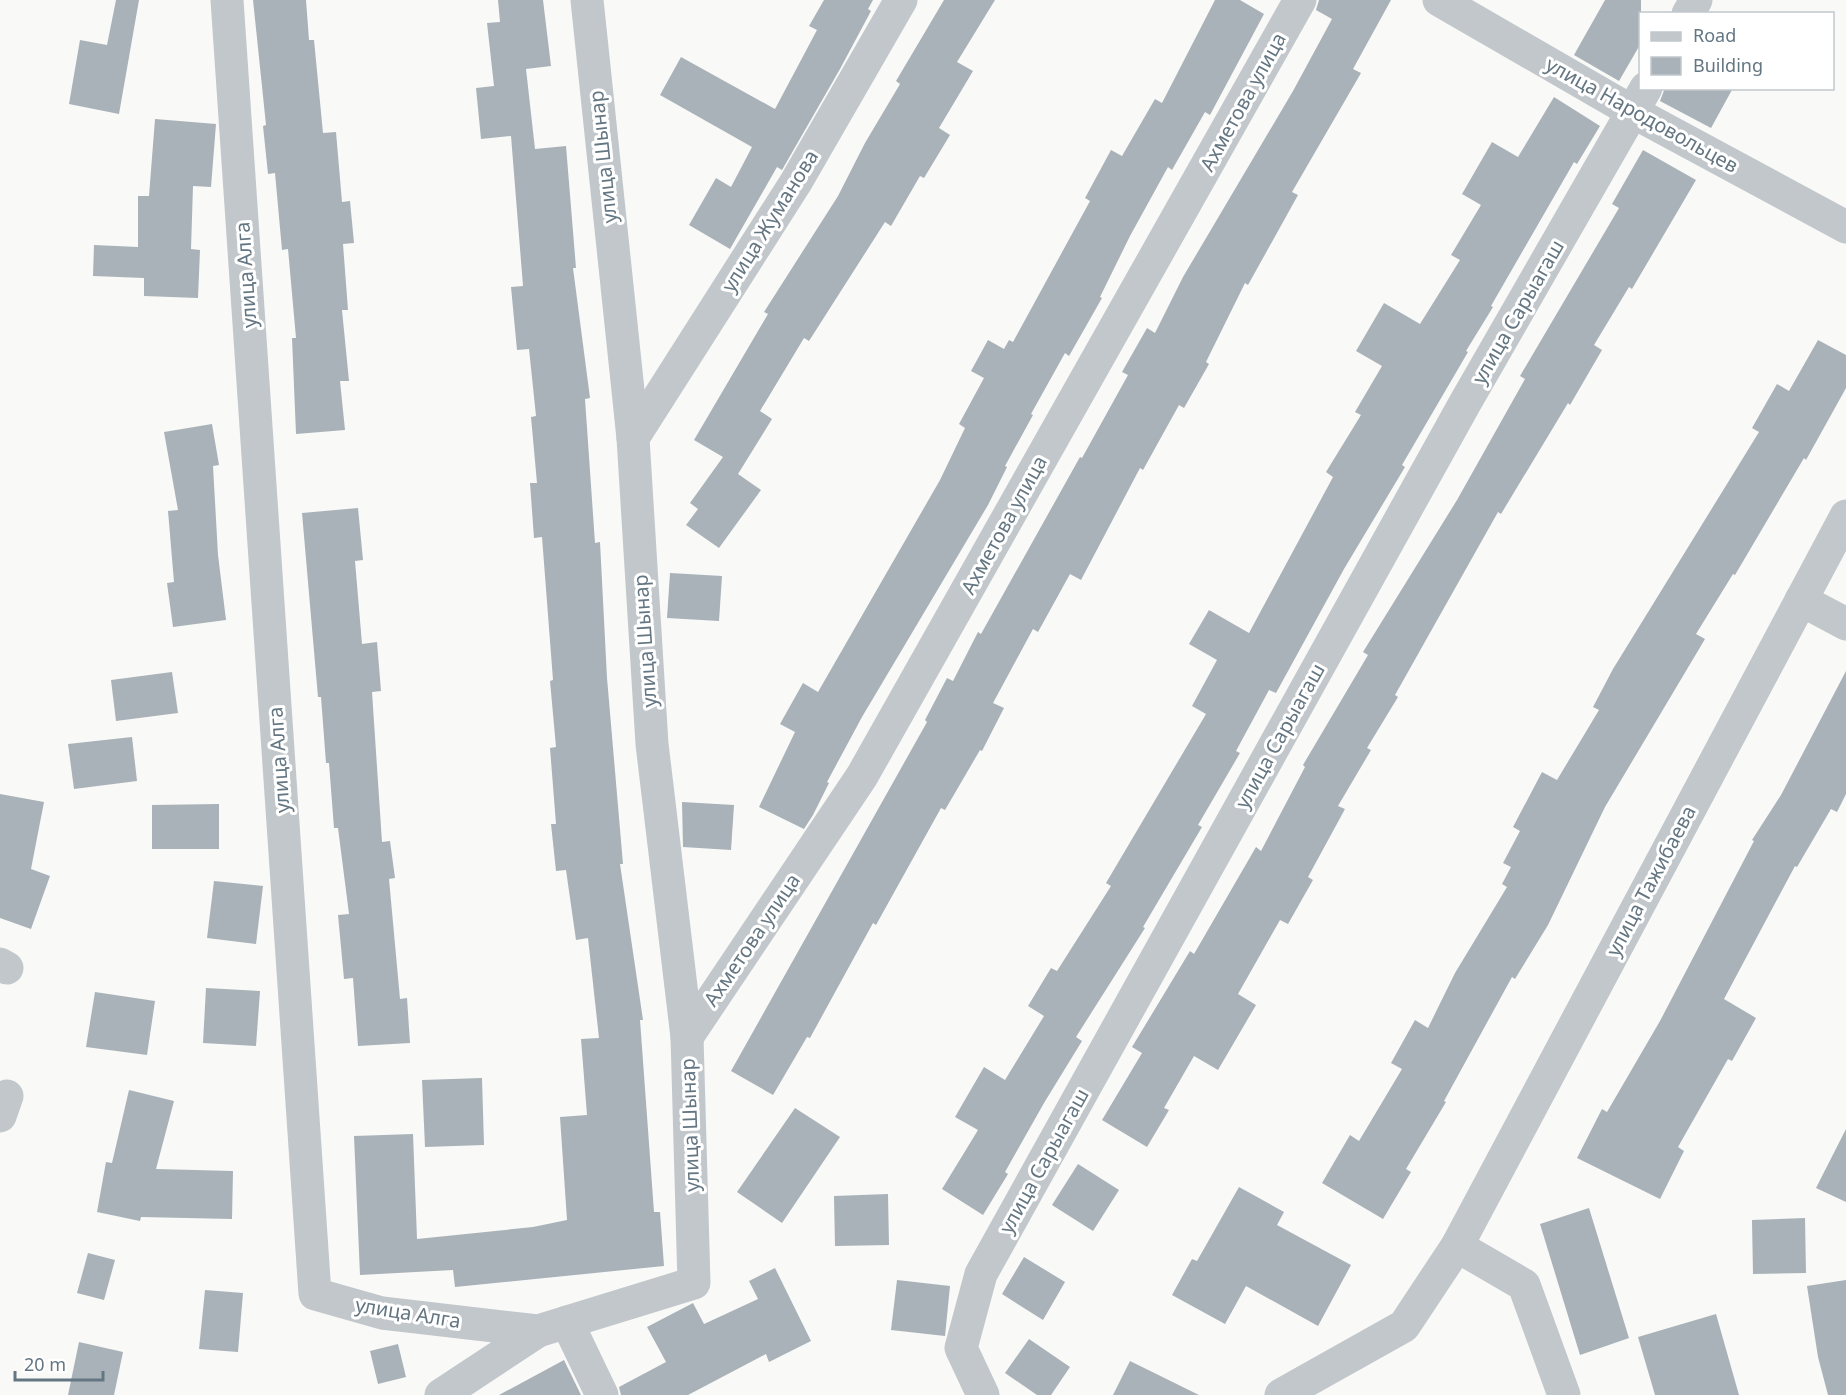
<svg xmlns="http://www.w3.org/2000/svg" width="1846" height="1395" font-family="'Noto Sans',sans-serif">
<rect width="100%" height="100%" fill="#f9f9f7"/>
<g fill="#a9b2b8">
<polygon points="116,0 139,0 119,114 69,104 80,40 107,45"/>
<polygon points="253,0 306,0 309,40 314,40 323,133 336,132 342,202 350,201 354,243 343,244 348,310 342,310 349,381 340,381 345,430 296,434 292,338 296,338 288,249 282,250 275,173 268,174 263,126 266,125"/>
<polygon points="498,0 543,0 551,66 526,69 535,149 566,146 576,268 573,268 590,398 585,399 595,543 600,542 607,678 623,864 620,864 643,1020 640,1020 654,1212 660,1212 664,1266 455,1287 453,1270 360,1275 354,1136 413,1134 417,1239 533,1227 567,1220 560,1117 587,1115 581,1039 599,1038 588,938 576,940 566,870 556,871 551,824 556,824 550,748 556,747 550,681 553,680 542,537 534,538 530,483 537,483 531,417 536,416 529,349 517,350 511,287 523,286 511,136 481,139 476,88 494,86 487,23 500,22"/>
<polygon points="824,0 873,0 868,9 871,11 840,69 782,170 777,167 730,249 689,225 716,178 731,187 752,147 660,95 681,57 775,109 817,30 809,26"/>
<polygon points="944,0 995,0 957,62 973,71 939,128 950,135 924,178 920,176 891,226 885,222 809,341 804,338 760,411 772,419 738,474 761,490 719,548 686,525 698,509 690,503 723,457 694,440 768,314 764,312 838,196 865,143 900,84 896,81"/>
<polygon points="1215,0 1240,0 1264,14 1210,115 1205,112 1172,170 1168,167 1130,236 1100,297 1102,298 1069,356 1065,353 1031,414 1033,415 1005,466 1007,467 988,505 862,717 827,782 829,783 813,815 804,829 759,807 795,732 780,724 803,683 818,692 940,480 965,428 959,424 984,378 971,371 988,340 1004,349 1009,340 1013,342 1090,201 1085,198 1111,150 1122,156 1155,99 1162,103"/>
<polygon points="1319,0 1391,0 1353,69 1361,73 1292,192 1298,195 1248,285 1245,283 1206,362 1209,364 1184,408 1179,405 1143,470 1140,468 1081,580 1070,574 1038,632 1033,629 993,703 1004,708 982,751 980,750 945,810 941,808 876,925 873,923 810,1038 807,1037 773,1095 731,1071 927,722 925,720 947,678 953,681 978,632 981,634 1080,457 1082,458 1128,375 1122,372 1147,328 1155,333 1183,277 1293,91 1332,19 1316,10"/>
<polygon points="1605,0 1641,0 1641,43 1619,81 1574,55"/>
<polygon points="1665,88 1733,88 1711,128 1660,101"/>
<polygon points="1554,97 1600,126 1577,164 1574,162 1491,306 1493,307 1466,351 1468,352 1402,465 1405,467 1344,569 1276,693 1269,690 1236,751 1240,753 1198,825 1202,827 1143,927 1145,928 1076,1037 1082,1041 1044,1103 1005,1172 1008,1174 983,1215 942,1189 978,1130 955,1117 984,1067 1005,1080 1044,1016 1028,1006 1051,968 1057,971 1111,886 1106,883 1206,714 1192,706 1217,660 1189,644 1209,610 1249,633 1333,477 1326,472 1361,415 1355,412 1382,366 1356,351 1384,303 1420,324 1460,260 1451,255 1481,205 1462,194 1492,142 1518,157"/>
<polygon points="155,119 216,124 211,187 193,186 191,249 200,250 198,298 144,296 144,278 93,276 94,245 138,247 138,196 149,196"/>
<polygon points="1643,150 1696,180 1632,289 1629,287 1594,345 1602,350 1570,405 1568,403 1501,514 1498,512 1395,695 1398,697 1367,748 1371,750 1338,806 1345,809 1308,877 1313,880 1288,924 1280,920 1238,994 1256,1005 1218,1070 1194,1056 1164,1108 1169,1110 1147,1147 1102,1120 1142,1053 1132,1047 1190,951 1194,954 1256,847 1261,851 1305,767 1303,765 1368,655 1363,652 1457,500 1525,379 1520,376 1619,208 1612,204"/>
<polygon points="1818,340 1846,355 1846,388 1806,460 1804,458 1735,575 1733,574 1696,634 1705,639 1605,807 1548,925 1515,979 1512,977 1444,1101 1446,1102 1406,1169 1411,1172 1383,1219 1322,1183 1350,1135 1359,1141 1402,1069 1391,1063 1415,1020 1428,1028 1455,973 1507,887 1502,884 1511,867 1503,863 1520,831 1513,827 1542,772 1557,780 1599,710 1593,707 1613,669 1759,432 1752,428 1777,384 1789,391"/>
<polygon points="212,424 219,465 213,466 218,555 226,620 173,627 167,583 174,582 168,511 178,510 164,432"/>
<polygon points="358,508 363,560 355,561 362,644 377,642 381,691 372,692 382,842 390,841 395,878 389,879 400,999 407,998 410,1043 358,1046 353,978 344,979 338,915 349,914 338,828 334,828 329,763 326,763 321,697 318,697 302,513"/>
<polygon points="670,573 722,576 719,621 667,618"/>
<polygon points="1846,671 1846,794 1837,812 1831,809 1797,867 1795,866 1724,999 1756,1018 1732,1061 1728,1059 1678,1147 1684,1151 1660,1199 1577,1158 1602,1109 1607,1112 1660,1021 1754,841 1752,840 1781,795"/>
<polygon points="172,672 178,713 116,721 111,680"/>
<polygon points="132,737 137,781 74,789 68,744"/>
<polygon points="0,794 44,802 31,869 50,876 31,929 0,918"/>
<polygon points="682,802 734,805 731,850 683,847"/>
<polygon points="219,804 219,849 152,849 152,805"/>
<polygon points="214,881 263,886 256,944 207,938"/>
<polygon points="206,988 260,991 256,1046 203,1043"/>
<polygon points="95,992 155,1001 147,1055 86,1047"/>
<polygon points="482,1078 484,1145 425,1147 422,1080"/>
<polygon points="129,1090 174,1101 156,1169 233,1171 232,1219 141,1217 140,1221 97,1212 106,1162 112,1163"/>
<polygon points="795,1108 840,1137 782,1223 737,1192"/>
<polygon points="1846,1129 1846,1202 1816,1188"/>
<polygon points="1078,1164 1119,1190 1093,1231 1052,1205"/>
<polygon points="1239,1187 1284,1212 1277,1225 1351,1265 1318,1326 1246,1286 1225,1324 1172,1295 1192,1259 1197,1261"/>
<polygon points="888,1194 889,1245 835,1246 834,1196"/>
<polygon points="1589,1208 1629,1338 1580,1355 1540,1224"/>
<polygon points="1805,1218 1806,1273 1753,1274 1752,1220"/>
<polygon points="88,1253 115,1260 104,1300 77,1293"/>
<polygon points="1024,1257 1065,1282 1043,1320 1002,1294"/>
<polygon points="775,1268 811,1341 769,1362 766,1354 688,1395 621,1395 619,1387 666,1362 647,1327 693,1303 704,1324 758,1299 749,1281"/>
<polygon points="897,1280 950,1286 945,1336 891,1330"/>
<polygon points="1846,1280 1846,1395 1828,1395 1818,1357 1807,1286"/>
<polygon points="205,1290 243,1293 238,1352 199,1349"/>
<polygon points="1716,1314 1739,1395 1655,1395 1638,1337"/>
<polygon points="1029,1339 1070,1367 1051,1395 1037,1395 1005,1373"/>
<polygon points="79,1342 123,1352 114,1395 68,1395"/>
<polygon points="398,1344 406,1377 378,1384 370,1351"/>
<polygon points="564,1360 581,1395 499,1395"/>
<polygon points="1130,1361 1199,1395 1113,1395"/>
</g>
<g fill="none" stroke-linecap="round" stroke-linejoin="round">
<g stroke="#c2c7cb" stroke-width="33">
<polyline points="227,0 315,1294 382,1313 538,1331"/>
<polyline points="1439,0 1633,112 1846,227"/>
<polyline points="1688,14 1696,0"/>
<polyline points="633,438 796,182 901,0"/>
<polyline points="1801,600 1846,624"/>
<polyline points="0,964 7,968"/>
<polyline points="687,1037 862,776 1300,0"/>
<polyline points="0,1116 7,1096"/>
<polyline points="1457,1246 1524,1285 1564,1395"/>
<polyline points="567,1322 602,1395"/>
<polyline points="441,1395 538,1331 694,1283 687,1037 652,744 633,438 587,0"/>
<polyline points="983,1395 961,1348 981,1274 1465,403 1646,88"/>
</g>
<polyline stroke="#c2c7cb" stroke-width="33" points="1281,1395 1404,1326 1457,1246 1846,516"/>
</g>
<g text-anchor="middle" stroke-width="6" stroke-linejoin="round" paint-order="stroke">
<g font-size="20" fill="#647682" stroke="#fff">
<text transform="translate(1243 102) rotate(-61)" y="7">Ахметова улица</text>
<text transform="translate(1642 115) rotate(29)" y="7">улица Народовольцев</text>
<text transform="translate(603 157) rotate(-96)" y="7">улица Шынар</text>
<text transform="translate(770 221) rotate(-58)" y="7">улица Жуманова</text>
<text transform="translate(246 275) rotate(-94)" y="7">улица Алга</text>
<text transform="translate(1518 312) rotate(-60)" y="7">улица Сарыагаш</text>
<text transform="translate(1004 525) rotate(-61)" y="7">Ахметова улица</text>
<text transform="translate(645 641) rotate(-94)" y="7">улица Шынар</text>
<text transform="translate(1280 736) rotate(-61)" y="7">улица Сарыагаш</text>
<text transform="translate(279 760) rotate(-94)" y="7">улица Алга</text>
<text transform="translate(1651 881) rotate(-62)" y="7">улица Тажибаева</text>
<text transform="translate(752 940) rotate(-56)" y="7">Ахметова улица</text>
<text transform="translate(690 1125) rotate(-92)" y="7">улица Шынар</text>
<text transform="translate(1044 1161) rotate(-61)" y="7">улица Сарыагаш</text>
<text transform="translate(408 1313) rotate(9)" y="7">улица Алга</text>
</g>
</g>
<rect x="1639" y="12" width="195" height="78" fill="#ffffff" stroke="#c1c8cd" stroke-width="1.5"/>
<rect x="1651" y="32" width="30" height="9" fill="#c2c7cb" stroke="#c1c8cd" stroke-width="1.5"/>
<text x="1693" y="42" font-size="18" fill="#647682">Road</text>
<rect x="1651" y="57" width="30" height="18" fill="#a9b2b8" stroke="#c1c8cd" stroke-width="1.5"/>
<text x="1693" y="72" font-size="18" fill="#647682">Building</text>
<path d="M15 1371v9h88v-9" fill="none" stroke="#647682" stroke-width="3"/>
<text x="24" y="1371" font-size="18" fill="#647682" stroke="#ffffff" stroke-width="4.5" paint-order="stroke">20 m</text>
</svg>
